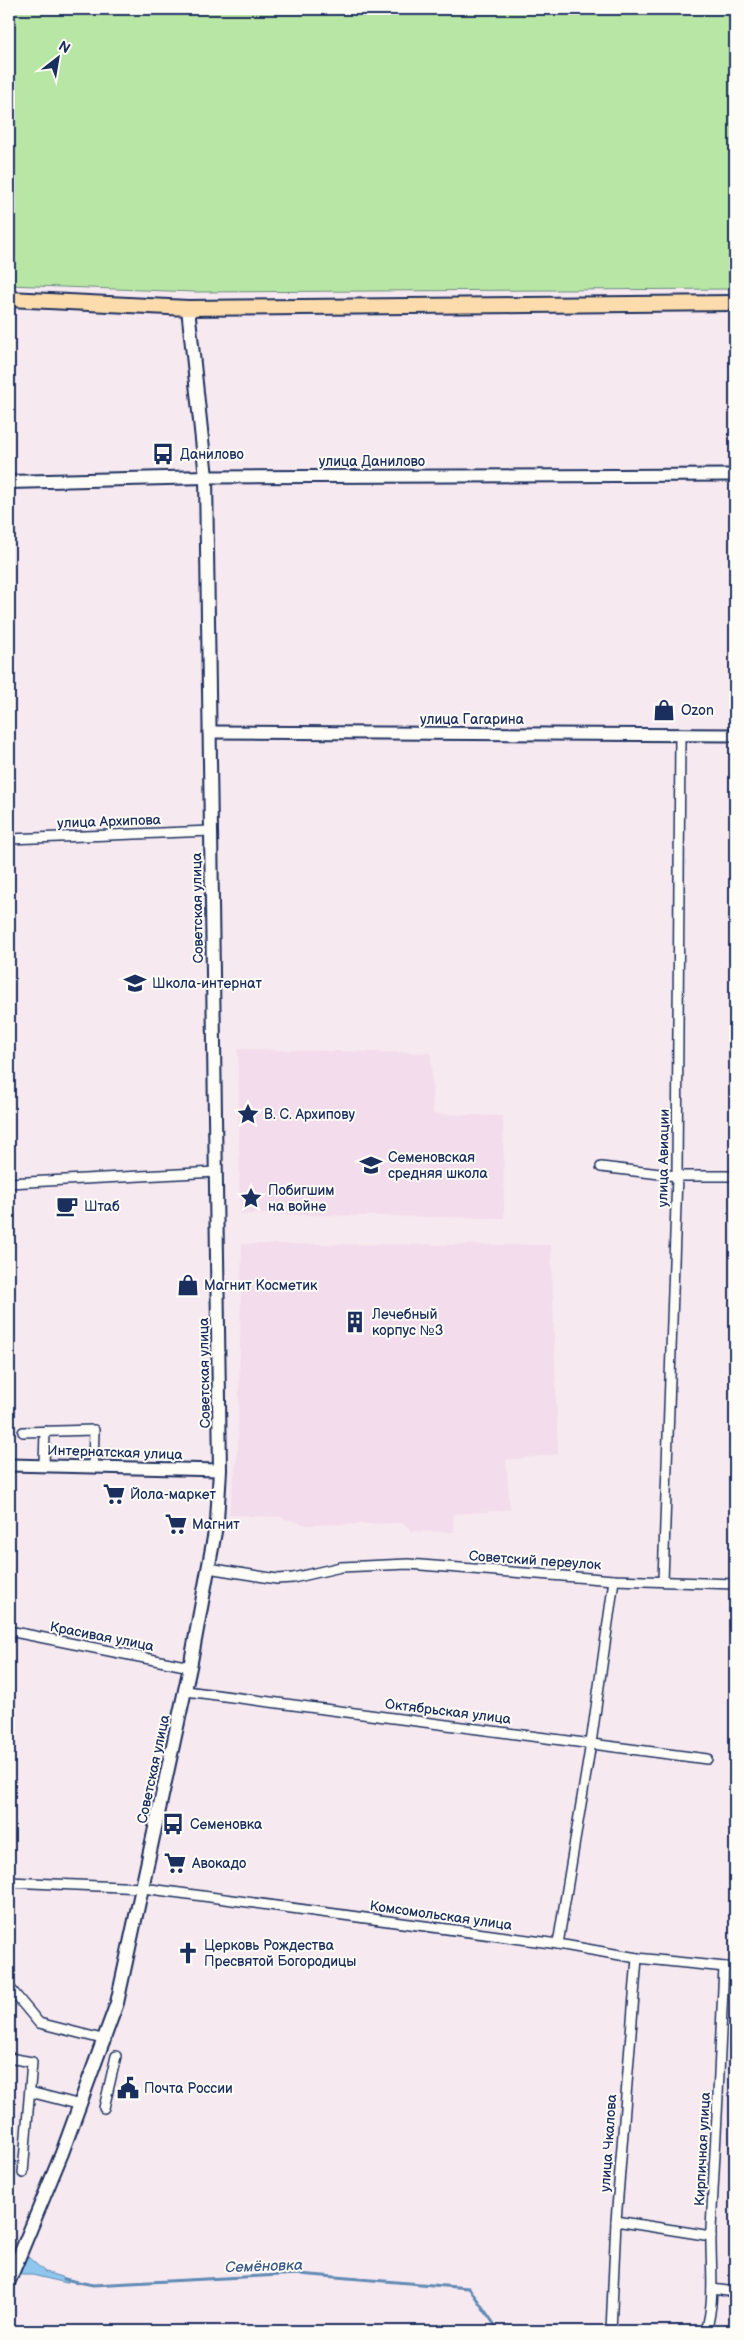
<svg xmlns="http://www.w3.org/2000/svg" width="744" height="2340" font-family="'Balsamiq Sans',sans-serif">
<rect width="100%" height="100%" fill="#f7e9f0"/>
<filter id="ink" filterUnits="userSpaceOnUse"><feTurbulence type="fractalNoise" baseFrequency=".02" numOctaves="2"/><feDisplacementMap in="SourceGraphic" scale="10" xChannelSelector="R" yChannelSelector="G"/><feConvolveMatrix kernelMatrix="1 2 1 2 8 2 1 2 1" color-interpolation-filters="sRGB"/></filter>
<g filter="url(#ink)">
<g fill="#f3dceb">
<polygon points="238,1049 431,1053 433,1114 503,1116 504,1218 240,1214"/>
<polygon points="242,1244 551,1245 558,1454 506,1460 510,1510 453,1514 454,1532 412,1531 403,1523 307,1525 279,1517 229,1515 238,1447"/>
</g>
<polygon fill="#b8e6a4" stroke="#6a8a81" points="9,9 735,9 735,289 195,292 9,285"/>
<polygon fill="#8ec6ed" stroke="#608ab4" points="27,2256 45,2272 68,2279 67,2283 32,2275 19,2275 20,2271 9,2266 9,2257 23,2263"/>
<g fill="none" stroke-linecap="round" stroke-linejoin="round">
<polyline stroke="#608ab4" stroke-width="3" points="64,2279 93,2285 299,2274 469,2288 499,2331"/>
<g stroke="#1b2f5e" stroke-width="12">
<g id="minor">
<polyline points="9,839 211,831"/>
<polyline points="601,1167 677,1176 735,1176"/>
<polyline points="9,1183 216,1172"/>
<polyline points="23,1432 94,1430 93,1467"/>
<polyline points="44,1465 45,1431"/>
<polyline points="208,1568 277,1579 293,1578 341,1567 408,1564 614,1580 735,1584"/>
<polyline points="663,1581 677,1176 680,734"/>
<polyline points="9,1631 190,1667"/>
<polyline points="186,1691 707,1759"/>
<polyline points="9,1882 143,1888 558,1944 637,1958 735,1968"/>
<polyline points="558,1944 591,1743 614,1580"/>
<polyline points="9,1987 39,2023 106,2040"/>
<polyline points="9,2058 32,2062 23,2173"/>
<polyline points="30,2092 81,2105"/>
<polyline points="104,2108 116,2056"/>
<polyline points="616,2221 711,2236"/>
<polyline points="712,2289 735,2292"/>
<polyline points="611,2331 616,2221 637,1958"/>
<path d="M706,2331C716,2298 710,2263 711,2229C716,2142 720,2054 724,1967"/>
</g>
</g>
<g stroke="#1b2f5e" stroke-width="15">
<g id="tertiary">
<polyline points="206,477 735,475"/>
<polyline points="209,732 735,735"/>
<polyline points="9,1465 220,1470"/>
</g>
</g>
<g stroke="#1b2f5e" stroke-width="16">
<g id="secondary">
<polyline points="9,482 206,477"/>
<polyline points="9,2281 62,2153 117,2003 190,1667 217,1521 220,1470 206,477 188,308"/>
</g>
</g>
<g stroke="#1b2f5e" stroke-width="18">
<polyline id="primary" points="9,299 188,308 735,303"/>
</g>
<use href="#minor" stroke="#fdfcf7" stroke-width="9"/>
<use href="#tertiary" stroke="#fdfcf7" stroke-width="11"/>
<use href="#secondary" stroke="#fdfcf7" stroke-width="12"/>
<use href="#primary" stroke="#fcdcac" stroke-width="14"/>
</g>
</g>
<defs>
<g id="bus-bare" transform="scale(1.725)"><path d="M-5-6H5V4H4V6H2V4H-2V6H-4V4H-5ZM-3.5-4V0h7V-4ZM-3.5 1.2v1.5H-2V1.2ZM2 1.2v1.5H3.5V1.2Z" fill="#1b2f5e" stroke="#fdfcf7" stroke-width="2.5" paint-order="stroke"/></g>
<g id="shop-bare" transform="scale(1.725)"><path d="M-5-2.5h2.3a2.7 3.5 0 0 1 5.4 0H5L5.5 6h-11ZM-1.5-2.5h3a1.5 2.3 0 0 0-3 0Z" fill="#1b2f5e" stroke="#fdfcf7" stroke-width="2.5" paint-order="stroke"/></g>
<g id="school-bare" transform="scale(1.725)"><path d="M0-5L7-2L0 1L-7-2ZM-4 1L0 2.5L4 1V4Q0 6-4 4Z" fill="#1b2f5e" stroke="#fdfcf7" stroke-width="2.5" paint-order="stroke"/></g>
<g id="sight-bare" transform="scale(1.725)"><path d="M0-6L1.8-2.2L6-1.7L2.9 1.2L3.7 5.4L0 3.3L-3.7 5.4L-2.9 1.2L-6-1.7L-1.8-2.2Z" fill="#1b2f5e" stroke="#fdfcf7" stroke-width="2.5" paint-order="stroke"/></g>
<g id="cafe-bare" transform="scale(1.725)"><path d="M-5.5-4.5H6V0H3Q3 3.5 0 3.5H-2.5Q-5.5 3.5-5.5 0ZM3-3.2v2h1.7v-2ZM-6 4.5H4V6H-6Z" fill="#1b2f5e" stroke="#fdfcf7" stroke-width="2.5" paint-order="stroke"/></g>
<g id="building-bare" transform="scale(1.725)"><path d="M-4-6H4V6H1V3H-1V6H-4ZM-2.5-4.3h1.7v1.8h-1.7ZM.8-4.3h1.7v1.8H.8ZM-2.5-1h1.7V.8h-1.7ZM.8-1h1.7V.8H.8Z" fill="#1b2f5e" stroke="#fdfcf7" stroke-width="2.5" paint-order="stroke"/></g>
<g id="supermarket-bare" transform="scale(1.725)"><path d="M-6-5.5h2.5l.6 2H6L4.5 2H-2.5L-4.4-4H-6ZM-1.5 3.2a1.3 1.3 0 1 0 .1 0ZM3 3.2a1.3 1.3 0 1 0 .1 0Z" fill="#1b2f5e" stroke="#fdfcf7" stroke-width="2.5" paint-order="stroke"/></g>
<g id="church-bare" transform="scale(1.725)"><path d="M-1.2-6h2.4v3.5h3.3v2.4h-3.3V6h-2.4V-.1h-3.3v-2.4h3.3Z" fill="#1b2f5e" stroke="#fdfcf7" stroke-width="2.5" paint-order="stroke"/></g>
<g id="civic-bare" transform="scale(1.725)"><path d="M-.6-6.5H3V-4.5H.6V-3L4-1V1h2V6H-6V1h2V-1L-.6-3ZM-1.2 2.5V6h2.4V2.5Z" fill="#1b2f5e" stroke="#fdfcf7" stroke-width="2.5" paint-order="stroke"/></g>
</defs>
<g fill-rule="evenodd">
<use href="#bus-bare" x="163" y="454"/>
<use href="#shop-bare" x="664" y="710"/>
<use href="#school-bare" x="135" y="983"/>
<use href="#sight-bare" x="248" y="1114"/>
<use href="#school-bare" x="371" y="1165"/>
<use href="#sight-bare" x="251" y="1198"/>
<use href="#cafe-bare" x="67" y="1206"/>
<use href="#shop-bare" x="188" y="1285"/>
<use href="#building-bare" x="355" y="1322"/>
<use href="#supermarket-bare" x="114" y="1494"/>
<use href="#supermarket-bare" x="176" y="1524"/>
<use href="#bus-bare" x="173" y="1824"/>
<use href="#supermarket-bare" x="175" y="1863"/>
<use href="#church-bare" x="188" y="1953"/>
<use href="#civic-bare" x="128" y="2088"/>
</g>
<g text-anchor="middle" stroke-width="4" stroke-linejoin="round" paint-order="stroke">
<g font-size="14" fill="#1b2f5e" stroke="#fdfcf7" text-anchor="start">
<text x="180" y="459">Данилово</text>
<text x="681" y="715">Ozon</text>
<text x="152" y="988">Школа-интернат</text>
<text x="264" y="1119">В. С. Архипову</text>
<text x="388" y="1162">Семеновская<tspan x="388" dy="16">средняя школа</tspan></text>
<text x="268" y="1195">Побигшим<tspan x="268" dy="16">на войне</tspan></text>
<text x="84" y="1211">Штаб</text>
<text x="204" y="1290">Магнит Косметик</text>
<text x="372" y="1319">Лечебный<tspan x="372" dy="16">корпус №3</tspan></text>
<text x="130" y="1499">Йола-маркет</text>
<text x="192" y="1529">Магнит</text>
<text x="190" y="1829">Семеновка</text>
<text x="192" y="1868">Авокадо</text>
<text x="204" y="1950">Церковь Рождества<tspan x="204" dy="16">Пресвятой Богородицы</tspan></text>
<text x="144" y="2093">Почта России</text>
</g>
<g font-size="14" fill="#1b2f5e" stroke="#fdfcf7">
<text x="372" y="466">улица Данилово</text>
<text x="472" y="724">улица Гагарина</text>
<text transform="translate(109 821) rotate(-2)" y="5">улица Архипова</text>
<text transform="translate(197 908) rotate(-91)" y="5">Советская улица</text>
<text transform="translate(663 1158) rotate(-89)" y="5">улица Авиации</text>
<text transform="translate(204 1373) rotate(-91)" y="5">Советская улица</text>
<text transform="translate(115 1452) rotate(2)" y="5">Интернатская улица</text>
<text transform="translate(535 1560) rotate(4)" y="5">Советский переулок</text>
<text transform="translate(102 1636) rotate(11)" y="5">Красивая улица</text>
<text transform="translate(448 1711) rotate(7)" y="5">Октябрьская улица</text>
<text transform="translate(153 1769) rotate(-78)" y="5">Советская улица</text>
<text transform="translate(441 1915) rotate(8)" y="5">Комсомольская улица</text>
<text transform="translate(608 2143) rotate(-86)" y="5">улица Чкалова</text>
<text transform="translate(702 2149) rotate(-87)" y="5">Кирпичная улица</text>
</g>
<g font-size="15" font-style="italic" fill="#3e5c89" stroke="#fdfcf7">
<text transform="translate(264 2266) rotate(-2)" y="5">Семёновка</text>
</g>
</g>
<rect width="744" height="2340" fill="none" stroke="#fdfcf7" stroke-width="30"/>
<rect x="15" y="15" width="714" height="2310" fill="none" stroke="#1b2f5e" stroke-width="2" filter="url(#ink)"/>
<g transform="translate(58 58) rotate(31)" stroke="#fdfcf7" stroke-width="4" paint-order="stroke">
<path d="M0-4L9 19L0 12L-9 19Z" fill="#1b2f5e"/>
<text y="-8" font-size="14" font-weight="bold" text-anchor="middle" fill="#1b2f5e">N</text>
</g>
</svg>
